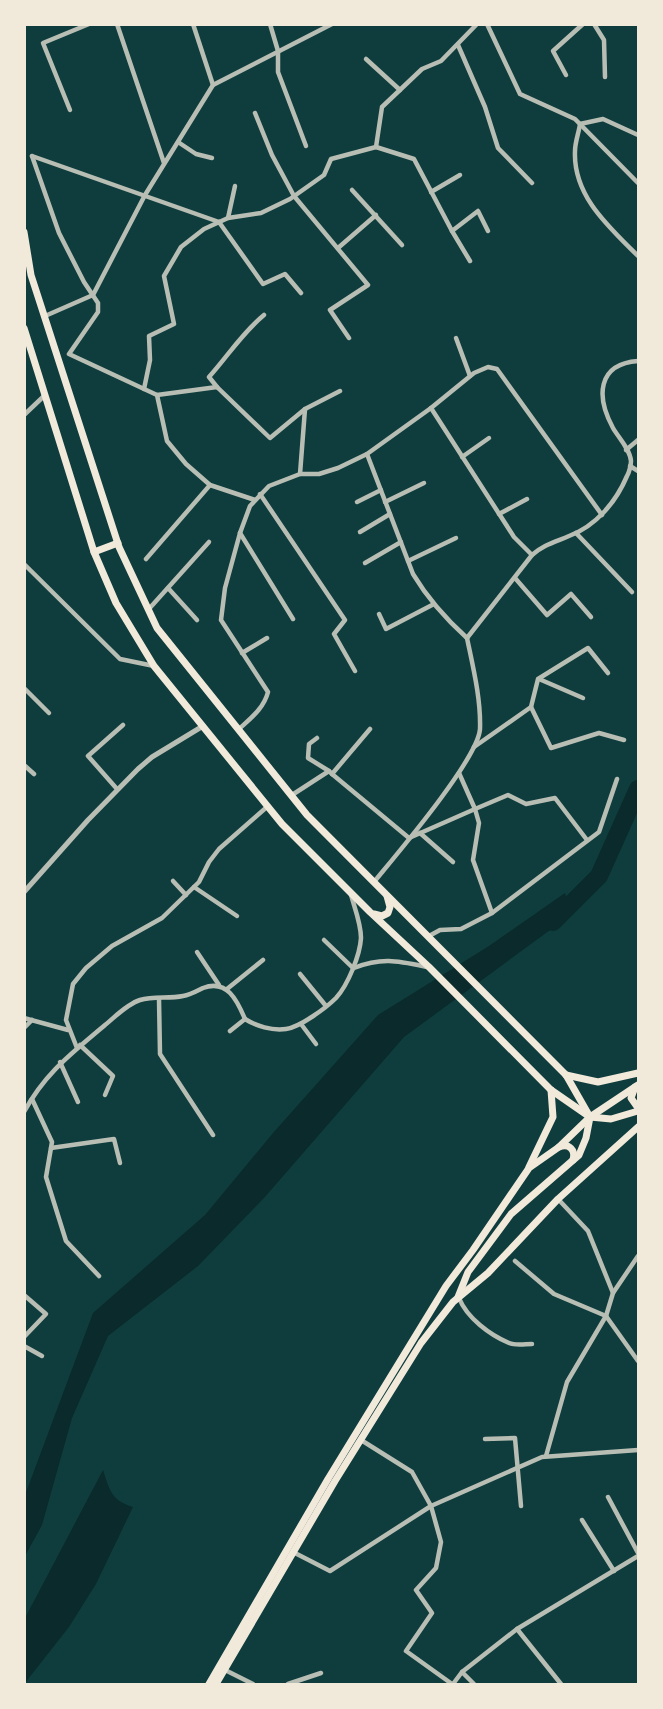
<svg xmlns="http://www.w3.org/2000/svg" width="663" height="1709" font-family="'Exo 2',sans-serif">
<rect width="100%" height="100%" fill="#0f3d3e"/>
<g fill="#0a2a2b">
<polygon points="565,893 572,914 404,1037 264,1198 198,1266 108,1336 72,1418 42,1525 25,1556 25,1495 93,1313 205,1215 273,1133 378,1015 489,946"/>
<path d="M103,1470C110,1491 111,1500 133,1507L96,1584L69,1627L25,1683V1618Z"/>
</g>
<g fill="none" stroke-linecap="round" stroke-linejoin="round">
<polyline stroke="#0a2a2b" stroke-width="18" points="553,922 599,876 638,789"/>
<g stroke="#b8beb3" stroke-width="4.5">
<polyline points="117,24 164,163"/>
<polyline points="193,24 213,85"/>
<polyline points="270,24 278,51 278,72 306,146"/>
<polyline points="487,24 520,94 575,119 638,183"/>
<polyline points="594,24 604,40 605,77"/>
<polyline points="458,45 485,107 498,148 532,183"/>
<polyline points="366,59 400,90"/>
<polyline points="566,75 553,51 583,24"/>
<polyline points="70,110 43,43 89,24"/>
<polyline points="255,113 272,155 294,196 368,285 330,310 349,338"/>
<path d="M638,135L603,119L580,124C579,132 575,142 575,151C573,196 609,227 638,256"/>
<polyline points="178,142 196,154 212,158"/>
<polyline points="376,147 414,159 452,231 478,211 488,231"/>
<polyline points="32,156 59,233 84,282 98,303 98,312 69,354 157,395 167,441 186,464 210,485 255,500"/>
<polyline points="32,156 219,222"/>
<polyline points="352,190 402,245"/>
<polyline points="431,192 460,175"/>
<polyline points="228,218 235,186"/>
<polyline points="219,222 263,284 285,274 301,293"/>
<polyline points="452,231 470,261"/>
<polyline points="338,248 376,215"/>
<polyline points="45,316 93,295 145,195 213,85 332,24"/>
<polyline points="456,338 470,376"/>
<path d="M217,387L209,377C228,356 242,333 264,315"/>
<polyline points="144,389 150,360 149,336 174,324 164,276 181,247 204,229 228,218 261,213 290,199 324,175 331,159 376,147 382,107 422,69 441,61 477,24"/>
<polyline points="157,395 217,387 270,438 305,409 340,391"/>
<polyline points="431,408 514,537 532,555"/>
<polyline points="24,415 44,396"/>
<polyline points="626,450 638,440"/>
<path d="M367,454L413,574C428,599 446,619 467,638"/>
<polyline points="462,457 489,438"/>
<polyline points="630,466 638,471"/>
<polyline points="300,474 305,409"/>
<polyline points="260,494 345,620 334,634 355,671"/>
<polyline points="357,502 381,490"/>
<polyline points="385,502 424,483"/>
<polyline points="499,514 527,499"/>
<polyline points="360,532 390,514"/>
<polyline points="240,533 293,619"/>
<polyline points="576,533 632,592"/>
<polyline points="146,559 210,485"/>
<polyline points="408,561 456,538"/>
<polyline points="365,563 401,542"/>
<polyline points="24,564 120,659 154,666"/>
<polyline points="515,578 547,615 571,594 591,617"/>
<polyline points="168,588 197,620"/>
<polyline points="148,610 209,542"/>
<polyline points="379,614 386,629 434,604"/>
<path d="M467,638L532,555C543,545 555,542 569,536C596,526 616,502 627,476C629,473 631,465 631,461C630,449 618,437 613,428C596,397 597,364 638,361"/>
<polyline points="242,653 267,638"/>
<polyline points="539,679 583,698"/>
<polyline points="24,688 49,713"/>
<polyline points="531,707 538,679 588,648 608,673"/>
<path d="M239,729C251,718 264,708 268,692L221,620L225,588L240,533L250,506L269,486L300,474H319L338,468L367,454L431,408L474,373L488,367L497,369L602,515"/>
<polyline points="317,738 309,744 308,758 329,771"/>
<polyline points="474,747 531,707 551,748 599,733 624,740"/>
<polyline points="24,765 34,774"/>
<polyline points="332,774 409,838 475,809 459,773"/>
<polyline points="332,774 370,729"/>
<polyline points="117,789 88,756 123,725"/>
<polyline points="292,795 329,771 332,774"/>
<polyline points="420,833 453,862"/>
<polyline points="173,881 186,895"/>
<path d="M374,882C397,854 478,759 480,729C481,699 473,667 467,638"/>
<polyline points="194,887 237,916"/>
<polyline points="492,913 473,860 479,823 475,809 508,795 526,804 555,798 587,840"/>
<polyline points="429,936 440,930 461,929 492,913 599,832 617,779"/>
<polyline points="324,940 353,968"/>
<polyline points="197,952 219,985"/>
<path d="M354,968C382,957 398,961 427,967"/>
<polyline points="300,974 326,1006"/>
<polyline points="227,989 263,960"/>
<polyline points="159,999 160,1054 213,1135"/>
<polyline points="24,1018 68,1030"/>
<path d="M245,1019C256,1026 272,1031 286,1029C300,1027 326,1008 336,998C348,985 360,955 361,938C361,924 355,909 351,895"/>
<polyline points="301,1024 316,1044"/>
<polyline points="24,1028 32,1020"/>
<polyline points="230,1031 245,1019"/>
<polyline points="80,1045 113,1076 105,1095"/>
<polyline points="77,1048 66,1020 73,984 86,968 112,946 162,918 199,882 209,862 219,849 268,806"/>
<polyline points="60,1062 78,1102"/>
<polyline points="32,1099 52,1142 46,1177 66,1241 99,1276"/>
<path d="M24,1112C45,1073 72,1053 105,1025C115,1017 127,1004 140,1000C154,996 169,999 183,996C190,995 197,991 203,988C227,979 237,1000 245,1019"/>
<polyline points="51,1148 114,1139 120,1163"/>
<polyline points="515,1261 554,1294 606,1316"/>
<polyline points="613,1293 638,1256"/>
<polyline points="24,1295 46,1314 24,1337"/>
<path d="M459,1298C467,1318 490,1335 509,1343C516,1346 525,1344 532,1344"/>
<polyline points="606,1316 638,1361"/>
<polyline points="24,1346 42,1356"/>
<polyline points="485,1439 515,1438 521,1506"/>
<polyline points="361,1440 412,1472 431,1506 441,1542 436,1568 416,1590 432,1613 406,1651 452,1684"/>
<polyline points="546,1456 567,1382 606,1316 613,1293 588,1231 558,1199"/>
<polyline points="608,1497 638,1553"/>
<polyline points="582,1520 614,1571"/>
<polyline points="293,1552 330,1571 431,1506 542,1457 638,1450"/>
<polyline points="517,1629 561,1684"/>
<polyline points="225,1670 253,1684"/>
<polyline points="462,1672 474,1684"/>
<polyline points="288,1684 321,1673"/>
<polyline points="453,1684 462,1672 517,1629 638,1556"/>
</g>
<polyline stroke="#b8beb3" stroke-width="5" points="24,892 88,820 138,769 152,757 203,726"/>
<g stroke="#f1e9da" stroke-width="7">
<polyline points="24,232 31,275 119,547 157,628 307,815 566,1075 590,1117 586,1138 579,1155 511,1214 468,1272 458,1297"/>
<polyline points="24,328 94,552 116,603 154,666 282,824 370,912 429,967 551,1090 590,1117 611,1119 638,1111"/>
<polyline points="94,552 118,543"/>
<polyline points="374,914 382,916 388,913 390,907 387,896"/>
<polyline points="566,1075 598,1082 638,1073"/>
<polyline points="635,1087 631,1098 638,1108"/>
<path d="M559,1147C569,1143 576,1150 573,1160"/>
<polyline points="529,1167 553,1117 551,1090"/>
<polyline points="209,1684 328,1479 446,1286 473,1250 529,1168 559,1147 590,1117 638,1085"/>
<polyline points="216,1684 335,1481 421,1343 453,1302 488,1273 558,1199 638,1127"/>
</g>
</g>
<rect width="663" height="1709" fill="none" stroke="#f1e9da" stroke-width="52"/>
</svg>
